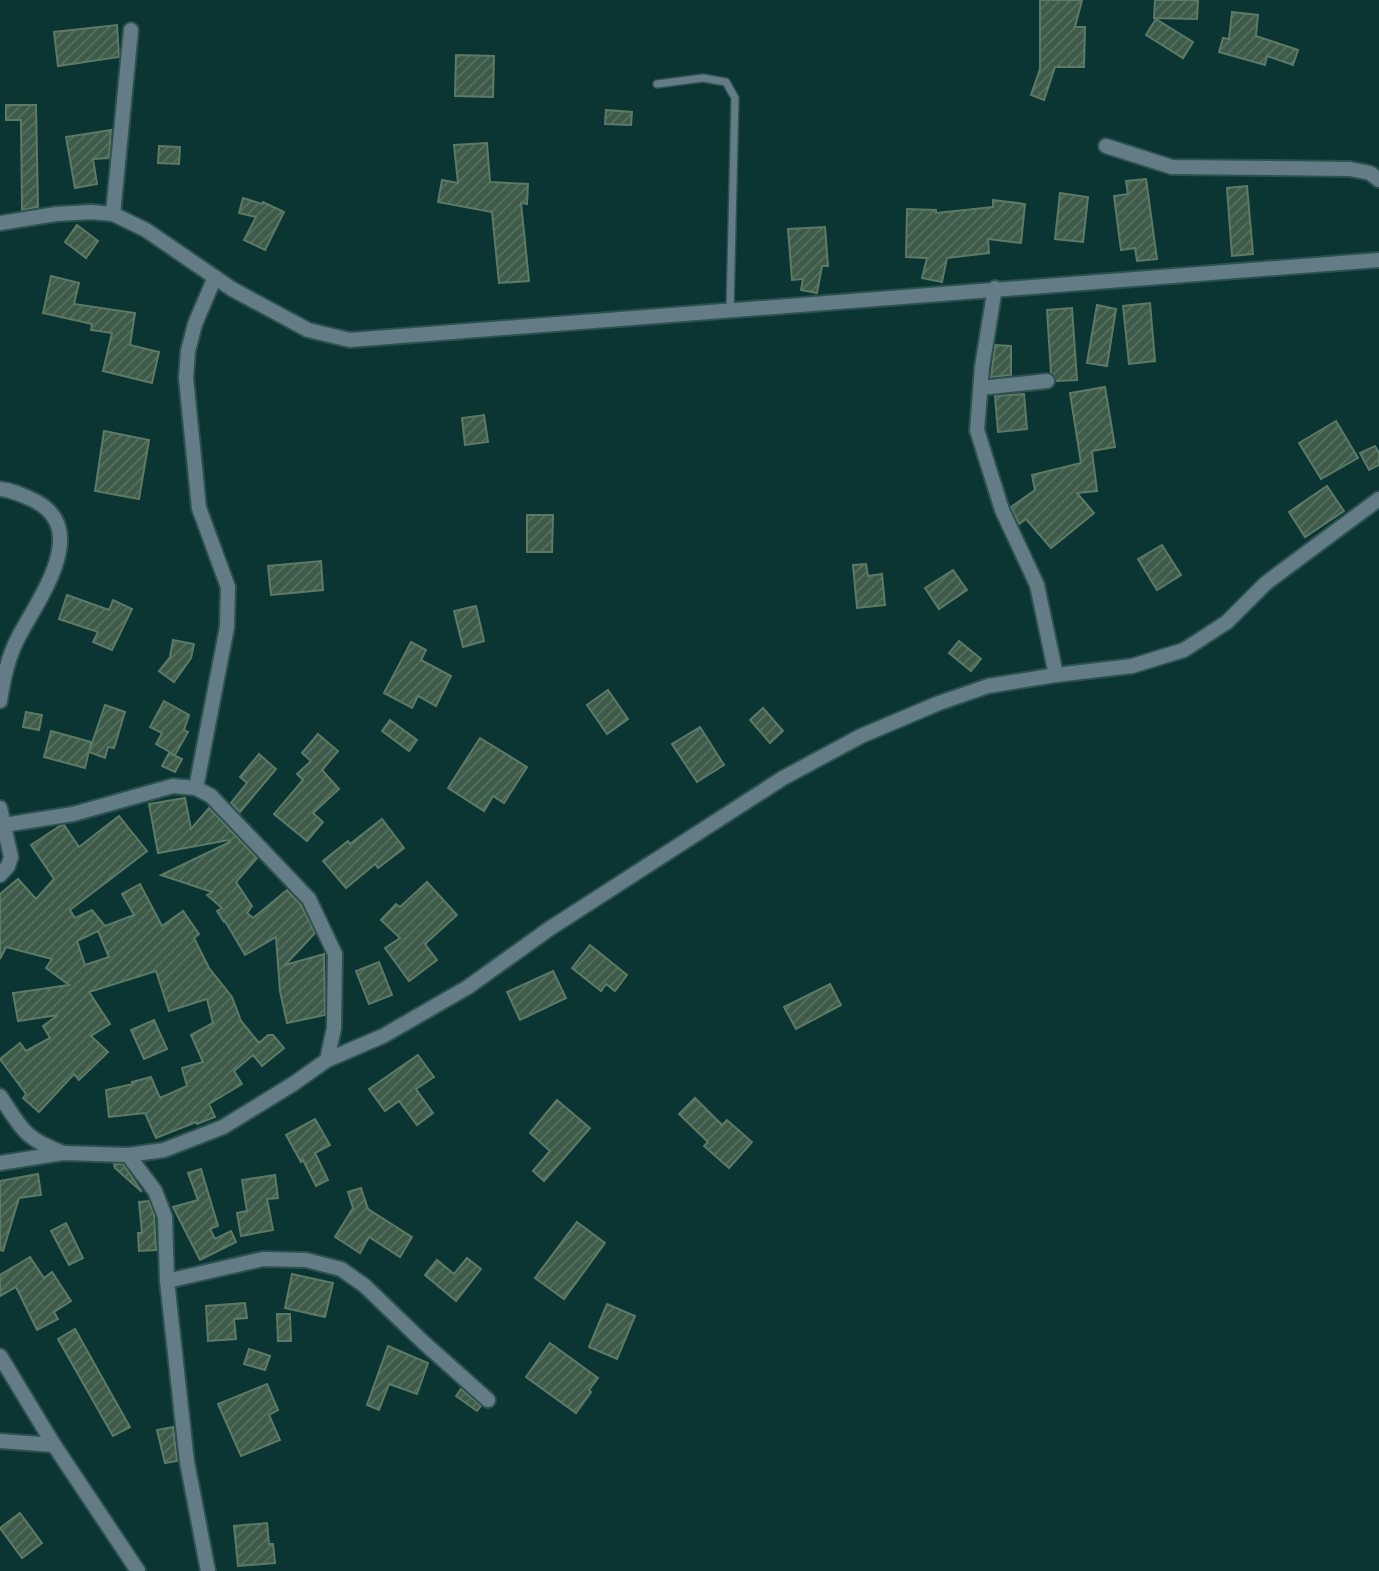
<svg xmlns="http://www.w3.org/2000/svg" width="1379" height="1571" font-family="Karla,sans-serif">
<defs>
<pattern id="building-hatch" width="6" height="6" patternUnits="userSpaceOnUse" patternTransform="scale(1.75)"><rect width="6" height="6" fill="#3e5a48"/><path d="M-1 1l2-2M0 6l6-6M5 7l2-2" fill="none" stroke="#587162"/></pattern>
</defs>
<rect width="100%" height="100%" fill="#0b3533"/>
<g fill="url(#building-hatch)" stroke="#5d7a66" stroke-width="2" fill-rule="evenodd">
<polygon points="1040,0 1082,0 1075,27 1085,27 1084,67 1055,67 1044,100 1031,95 1040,69"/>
<polygon points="1155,0 1198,0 1197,19 1154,18"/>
<polygon points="1232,12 1258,15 1256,36 1298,50 1293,65 1267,56 1265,65 1219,52 1223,38 1229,39"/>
<polygon points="1156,19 1193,42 1183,58 1146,35"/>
<polygon points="117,25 119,57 58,66 54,32"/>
<polygon points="456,55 494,56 493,97 455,96"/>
<polygon points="6,105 36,105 38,207 22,210 21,120 6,120"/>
<polygon points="606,110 632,112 631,125 605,124"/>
<polygon points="111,130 109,158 93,159 97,184 75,188 66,137"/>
<polygon points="487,143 490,182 528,184 527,204 521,203 529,281 499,283 492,212 438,202 442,180 458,183 454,145"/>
<polygon points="159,146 180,147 179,164 158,163"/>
<polygon points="1146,179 1157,259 1137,261 1135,248 1121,250 1114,196 1128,194 1126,181"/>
<polygon points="1247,186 1253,254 1232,256 1227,188"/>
<polygon points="1060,193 1088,197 1083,242 1055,239"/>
<polygon points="243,198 262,204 263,202 284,212 265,250 244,240 256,217 239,213"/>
<polygon points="993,200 1025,204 1021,243 988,239 989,253 947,258 942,282 922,278 927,258 906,257 907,209 936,210 936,213 993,207"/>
<polygon points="77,225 98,241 86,258 65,242"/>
<polygon points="825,227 828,266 822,266 817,293 801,290 803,279 792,280 788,229"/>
<polygon points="51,276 79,283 74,304 135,313 130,345 159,352 152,383 103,371 112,333 91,330 92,324 43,313"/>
<polygon points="1150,303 1155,361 1129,364 1123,306"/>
<polygon points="1097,305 1116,309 1107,366 1087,363"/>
<polygon points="1072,308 1077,380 1056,381 1051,373 1047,310"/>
<polygon points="995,345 1011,346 1011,375 991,377"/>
<polygon points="1105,387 1115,447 1092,451 1097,491 1077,493 1094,513 1051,548 1026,519 1019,524 1011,507 1035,490 1032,475 1081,463 1070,393"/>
<polygon points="1024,394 1027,429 998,432 995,396"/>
<polygon points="484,415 488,442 465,445 462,418"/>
<polygon points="1336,421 1358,458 1321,479 1299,443"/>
<polygon points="104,431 149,440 139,499 95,491"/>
<polygon points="1375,446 1379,453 1379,465 1369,470 1360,453"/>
<polygon points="1327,486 1344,511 1305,537 1289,512"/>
<polygon points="527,515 553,515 552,552 527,552"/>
<polygon points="1162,545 1181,575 1157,590 1138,559"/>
<polygon points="321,561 323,590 271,595 268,566"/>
<polygon points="866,564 868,576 882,574 885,605 857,608 853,565"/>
<polygon points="953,570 967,590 939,609 925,588"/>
<polygon points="67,595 109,610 113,600 132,609 112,650 93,642 98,632 59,619"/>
<polygon points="476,606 484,641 463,647 454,611"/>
<polygon points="173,640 194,644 191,658 174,682 159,671 170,657"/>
<polygon points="959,641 981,659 971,671 949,653"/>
<polygon points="411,642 426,650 421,660 451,676 436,706 418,696 412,708 384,693"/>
<polygon points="608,690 628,719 607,734 587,705"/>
<polygon points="164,701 189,715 184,730 188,732 175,755 156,744 162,733 150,727"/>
<polygon points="105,705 125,712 114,748 108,747 105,758 89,752"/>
<polygon points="763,708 783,731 770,743 750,720"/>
<polygon points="26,712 42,715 39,730 23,727"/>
<polygon points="390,720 417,740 409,751 382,731"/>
<polygon points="700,727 724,765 697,782 672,744"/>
<polygon points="51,731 91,742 85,768 44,757"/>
<polygon points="318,734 338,751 322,770 339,789 313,813 323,822 307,841 274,814 303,780 297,774 311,761 302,753"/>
<polygon points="480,738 527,767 504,803 493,796 484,811 448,788"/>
<polygon points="169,753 182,759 175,772 162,766"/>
<polygon points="259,754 276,769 240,812 231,803 247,783 240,777"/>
<polygon points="185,798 191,829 209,808 257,858 236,882 252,906 247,913 253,918 287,890 301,905 315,933 285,965 324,954 325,1015 287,1023 280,991 276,937 245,955 225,921 224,922 217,911 222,908 207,895 212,892 161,875 230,842 229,840 158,853 149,804"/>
<path d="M119,816L147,851L70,910L75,918L92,910L105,926L134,915L122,894L140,884L162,926L183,911L199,934L194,938L209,968L232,997L241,1021L259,1043L268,1035H273L284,1048L262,1066L253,1055L234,1071L242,1084L209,1104L215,1117L197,1124L196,1122L156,1138L145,1113L109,1117L106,1090L133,1084L132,1082L151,1077L160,1098L187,1086L182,1068L203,1062L191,1035L213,1023L207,999L169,1011L156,971L89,992L110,1024L91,1036L108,1052L79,1080L74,1074L39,1112L23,1098L26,1094L0,1059L20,1043L26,1051L50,1038L43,1026L58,1015L18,1021L13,993L69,985L46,968L52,959L6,947L0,959V894L18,879L36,899L54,879L31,845L60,826L64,825L79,847ZM98,931L109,957L85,965L77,941Z"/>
<polygon points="382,819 404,848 378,868 375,864 346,888 323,861 348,841 350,844"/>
<polygon points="427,882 457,915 425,944 437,960 409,981 385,948 400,938 381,920 396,904 400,907"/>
<polygon points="590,945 627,975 615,991 606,984 601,991 572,968"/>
<polygon points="379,962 392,995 369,1004 356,971"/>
<polygon points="553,971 566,998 520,1020 507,992"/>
<polygon points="830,984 841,1005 796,1029 784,1007"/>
<polygon points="154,1020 167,1049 144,1059 131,1030"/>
<polygon points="418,1055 434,1077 416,1089 433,1113 417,1125 399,1101 385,1111 369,1089"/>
<polygon points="695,1098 722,1125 727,1120 752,1142 729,1168 704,1146 708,1142 679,1114"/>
<polygon points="557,1100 590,1128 544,1181 533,1171 550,1151 530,1133"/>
<polygon points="315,1119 330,1145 315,1153 328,1180 316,1186 303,1160 301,1162 286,1135"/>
<polygon points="114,1164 123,1164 142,1192 115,1168"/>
<polygon points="201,1169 218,1226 210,1229 215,1239 231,1231 236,1242 200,1260 173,1207 198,1200 188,1173"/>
<polygon points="38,1174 41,1195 19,1198 3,1251 0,1250 0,1181"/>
<polygon points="275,1175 278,1198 267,1199 273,1230 241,1236 237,1213 247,1211 242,1180"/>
<polygon points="361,1188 368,1209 412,1237 400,1257 369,1237 360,1253 335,1237 353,1208 348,1192"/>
<polygon points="149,1201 154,1215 156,1250 139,1251 138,1233 142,1233 139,1202"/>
<polygon points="577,1222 605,1243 564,1299 535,1278"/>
<polygon points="66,1223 83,1258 69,1265 51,1231"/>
<polygon points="30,1257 44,1278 52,1272 71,1301 54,1312 58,1319 37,1330 16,1287 0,1296 0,1275"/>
<polygon points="467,1258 481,1269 456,1301 425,1275 437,1260 454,1274"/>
<polygon points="292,1274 333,1283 325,1317 285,1308"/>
<polygon points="245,1303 247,1318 234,1319 236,1339 208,1341 206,1306"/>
<polygon points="607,1304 635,1316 617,1359 589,1347"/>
<polygon points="277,1314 290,1314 291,1341 278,1341"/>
<polygon points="75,1329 130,1427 113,1436 58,1339"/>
<polygon points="550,1343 598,1378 589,1390 591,1392 576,1413 526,1377"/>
<polygon points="388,1346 428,1363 417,1394 389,1384 379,1410 367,1405"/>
<polygon points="249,1349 270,1356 265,1370 244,1364"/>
<polygon points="267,1384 278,1410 269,1415 280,1440 241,1456 218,1404"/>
<polygon points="461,1389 481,1406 477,1411 456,1396"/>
<polygon points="173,1427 177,1461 165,1463 157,1430"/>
<polygon points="20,1513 42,1543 22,1558 0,1528"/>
<polygon points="267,1523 269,1544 273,1544 275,1563 238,1566 234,1526"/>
</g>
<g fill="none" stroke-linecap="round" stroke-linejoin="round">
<g stroke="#2c5250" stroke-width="10">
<polyline id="service" points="657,84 703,78 726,82 735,98 730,310"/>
</g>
<g stroke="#2c5250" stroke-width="18">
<g id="minor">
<polyline points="1106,146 1172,167 1350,169 1370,173 1379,180"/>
<polyline points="113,214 131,30"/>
<polyline points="0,223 56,214 91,212 113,214 146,230 232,289 308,330 350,340 1379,260"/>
<polyline points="995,288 982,367 977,430 1002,510 1037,585 1056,675"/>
<polyline points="981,388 1047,381"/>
<path d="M0,489C11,490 20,494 31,499C94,527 38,599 18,638C8,657 3,680 0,701"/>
<polyline points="196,788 227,627 228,587 199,508 186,378 188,351 195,324 215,277"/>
<polyline points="0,808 11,857 8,866 0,875"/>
<polyline points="4,825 73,814 173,786 196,788 211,796 309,899 335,954 334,1028 327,1060"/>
<path d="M0,1096C21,1127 23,1138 61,1152"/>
<polyline points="128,1155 155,1191 165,1217 167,1281 187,1462 208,1571"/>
<polyline points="0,1163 63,1153 128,1155 164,1150 223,1127 293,1084 327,1060 383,1036 468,987 549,929 783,778 861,736 939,703 988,686 1056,675 1132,666 1184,650 1227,622 1266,583 1379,499"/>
<polyline points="167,1281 263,1259 306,1260 341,1269 365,1286 422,1341 488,1400"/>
<polyline points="0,1441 54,1445"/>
</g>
</g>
<g stroke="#2c5250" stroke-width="18">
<polyline id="tertiary" points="0,1356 54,1445 138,1571"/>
</g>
<use href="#service" stroke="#647c86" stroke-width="7"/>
<use href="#minor" stroke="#647c86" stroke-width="14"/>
<use href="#tertiary" stroke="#647c86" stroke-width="14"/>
</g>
</svg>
